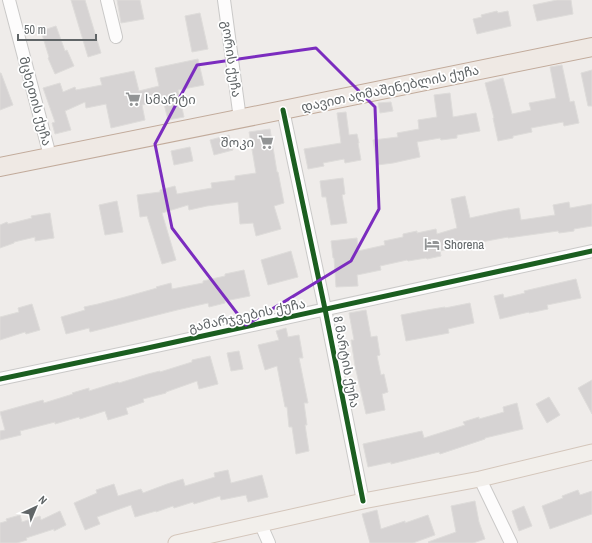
<svg xmlns="http://www.w3.org/2000/svg" width="592" height="543" font-family="'Archivo Narrow','Noto Sans Georgian',sans-serif">
<rect width="100%" height="100%" fill="#efecea"/>
<g fill="#d6d3d3" stroke="#dedcda">
<polygon points="71,0 85,0 101,53 88,57"/>
<polygon points="117,0 140,0 144,19 121,23"/>
<polygon points="557,0 571,0 573,14 537,21 533,5"/>
<polygon points="497,11 498,13 508,11 511,26 477,34 473,19 482,17 481,15"/>
<polygon points="200,13 208,49 192,52 185,16"/>
<polygon points="56,26 65,51 67,50 74,66 55,74 48,58 49,57 41,31"/>
<polygon points="198,59 204,85 178,90 184,117 168,120 163,100 142,105 145,120 111,128 106,104 86,108 85,102 65,111 71,130 55,134 52,123 55,122 43,88 60,83 63,92 75,87 76,90 102,85 100,78 134,71 139,91 159,86 155,68"/>
<polygon points="562,65 570,102 574,101 579,123 564,126 563,122 531,128 532,132 513,136 513,138 498,141 493,118 494,118 485,83 503,78 512,114 531,110 529,103 556,98 550,67"/>
<polygon points="592,70 592,106 588,106 581,73"/>
<polygon points="0,73 1,73 13,105 0,110"/>
<polygon points="450,93 453,117 476,113 480,131 457,135 457,138 441,140 440,138 417,142 420,157 393,163 377,165 373,140 398,137 397,133 419,129 418,120 437,117 434,95"/>
<polygon points="391,102 393,111 380,113 378,103"/>
<polygon points="346,112 349,135 357,134 359,143 358,143 361,160 345,163 344,159 323,163 324,166 308,169 304,149 341,143 337,113"/>
<polygon points="270,129 277,172 278,172 284,203 274,206 281,229 256,236 253,223 240,224 238,202 207,206 189,210 188,205 162,213 176,260 162,264 147,216 140,217 137,195 160,192 160,190 175,186 177,194 212,188 211,183 235,180 235,176 256,173 249,132"/>
<polygon points="229,135 233,150 214,155 210,140"/>
<polygon points="190,147 193,161 174,165 171,151"/>
<polygon points="343,178 345,194 342,195 347,223 331,225 326,197 322,197 320,181"/>
<polygon points="465,196 470,218 502,211 519,208 521,220 555,215 553,205 569,202 570,208 592,204 592,226 574,229 574,231 559,233 558,231 508,238 508,237 460,246 440,251 441,256 427,259 426,258 408,261 407,260 380,266 381,270 357,275 358,286 336,287 334,258 333,258 331,241 357,238 358,251 385,245 384,241 403,237 403,234 417,231 417,233 436,229 437,234 457,228 451,199"/>
<polygon points="117,201 123,232 105,235 99,205"/>
<polygon points="50,213 54,238 35,241 35,237 14,242 14,243 0,248 0,225 7,222 8,224 32,218 31,216"/>
<polygon points="291,251 298,277 268,285 261,260"/>
<polygon points="244,270 250,296 225,301 225,303 209,307 208,303 177,310 90,332 89,328 66,334 61,317 85,310 84,307 98,304 125,297 157,288 156,287 171,283 172,289 203,283 203,281 225,276 225,274"/>
<polygon points="576,279 581,298 547,305 548,309 529,313 529,312 500,319 494,296 503,294 504,298 525,293 524,291"/>
<polygon points="470,303 474,323 448,329 449,333 406,341 401,315 427,310 445,307 445,308"/>
<polygon points="32,304 40,330 26,334 25,332 0,340 0,317 19,312 18,308"/>
<polygon points="366,310 371,337 377,336 380,355 377,356 381,375 384,374 388,392 382,394 385,410 366,414 355,366 351,340 354,340 349,313"/>
<polygon points="286,328 288,337 299,335 303,358 299,358 308,403 304,403 307,425 305,425 309,451 296,454 292,427 289,427 287,407 285,407 277,366 265,370 258,345 279,340 276,331"/>
<polygon points="239,351 243,369 231,371 227,353"/>
<polygon points="210,356 218,384 199,389 197,381 166,392 166,393 143,399 144,402 126,408 128,414 108,420 105,411 80,419 79,417 55,424 55,422 20,431 21,435 0,440 0,431 5,430 0,412 43,400 44,403 73,394 72,393 89,388 89,391 118,382 119,383 148,374 160,371 160,372 192,362 192,360"/>
<polygon points="592,380 592,414 578,388"/>
<polygon points="549,397 560,415 547,423 536,404"/>
<polygon points="517,403 523,429 485,438 485,439 440,454 439,452 391,464 391,462 368,467 363,444 422,431 424,438 465,425 463,422 479,417 479,419 504,412 503,407"/>
<polygon points="228,470 231,483 262,475 268,497 248,502 246,495 221,500 220,496 194,504 193,502 174,508 173,506 156,512 156,511 135,517 131,505 97,517 100,524 85,530 74,503 97,493 96,490 114,484 118,496 141,489 143,493 167,484 183,479 185,486 215,477 214,473"/>
<polygon points="578,490 580,495 592,491 592,514 550,529 542,506 563,498 562,496"/>
<polygon points="475,501 479,522 485,539 473,543 429,543 428,542 456,532 451,506"/>
<polygon points="524,506 532,526 519,531 512,511"/>
<polygon points="377,510 381,529 405,521 405,523 428,515 435,535 413,543 370,543 362,514"/>
<polygon points="60,511 66,525 54,531 54,529 26,538 27,540 17,543 0,543 0,523 7,521 6,519 20,515 22,522 40,516 41,520"/>
</g>
<g fill="none" stroke-linecap="round" stroke-linejoin="round">
<g stroke="#cac9c8" stroke-width="14">
<g id="minor">
<polyline points="9,0 50,156"/>
<polyline points="107,0 116,37"/>
<polyline points="224,0 240,119"/>
<polyline points="283,110 325,309 363,501"/>
<polyline points="0,379 143,349 592,251"/>
<polyline points="480,479 511,543"/>
<polyline points="261,525 269,543"/>
</g>
</g>
<g stroke="#d4c6bb" stroke-width="17">
<polyline id="major" points="176,543 363,501 480,479 592,452"/>
</g>
<g stroke="#c2ab9b" stroke-width="20">
<polyline id="highway" points="0,167 283,110 592,47"/>
</g>
<use href="#minor" stroke="#fdfcfc" stroke-width="12"/>
<use href="#major" stroke="#f2efeb" stroke-width="15"/>
<use href="#highway" stroke="#efe9e4" stroke-width="18"/>
<g stroke="#fff" stroke-width="8">
<g id="cycleway">
<polyline points="283,110 325,309 363,501"/>
<polyline points="0,379 143,349 592,251"/>
</g>
</g>
<use href="#cycleway" stroke="#1b5e20" stroke-width="5"/>
</g>
<path fill="none" stroke="#7b2cbf" stroke-width="3" stroke-linejoin="round" d="M316,48L375,107L379,209L351,261L246,325L172,228L155,144L197,65Z"/>
<defs>
<g id="supermarket-bare" transform="scale(1.2)"><path d="M-6-5.5h2.5l.6 2H6L4.5 2H-2.5L-4.4-4H-6ZM-1.5 3.2a1.3 1.3 0 1 0 .1 0ZM3 3.2a1.3 1.3 0 1 0 .1 0Z" fill="#929495" stroke="#fff" stroke-width="2.5" paint-order="stroke"/></g>
<g id="hotel-bare" transform="scale(1.2)"><path d="M-6-4.5h1.5V1H6V5H4.5V3h-9V5H-6ZM-4 0a1.8 1.8 0 1 1 3.6 0ZM.5 0V-2.5h3Q6-2.5 6 0Z" fill="#929495" stroke="#fff" stroke-width="2.5" paint-order="stroke"/></g>
</defs>
<g fill-rule="evenodd">
<use href="#supermarket-bare" x="133" y="99"/>
<use href="#supermarket-bare" x="266" y="142"/>
<use href="#hotel-bare" x="432" y="244"/>
</g>
<g text-anchor="middle" stroke-width="3.5" stroke-linejoin="round" paint-order="stroke">
<g font-size="13" fill="#606567" stroke="#fff">
<text transform="translate(232 59) rotate(82)" y="5">გორის ქუჩა</text>
<text transform="translate(390 88) rotate(-12)" y="5">დავით აღმაშენებლის ქუჩა</text>
<text transform="translate(36 101) rotate(75)" y="5">მცხეთის ქუჩა</text>
<text transform="translate(247 315) rotate(-12)" y="5">გამარჯვების ქუჩა</text>
<text transform="translate(347 362) rotate(79)" y="5">8 მარტის ქუჩა</text>
</g>
<g font-size="13" fill="#606567" stroke="#fff" text-anchor="start">
<text x="145" y="104">სმარტი</text>
<text x="254" y="147" text-anchor="end">შოკი</text>
<text x="444" y="249">Shorena</text>
</g>
</g>
<g transform="translate(36 507) rotate(44)" stroke="#ffffff" stroke-width="3" paint-order="stroke">
<path d="M0-3L7 15L0 10L-7 15Z" fill="#606567"/>
<text y="-6" font-size="11" font-weight="bold" text-anchor="middle" fill="#606567">N</text>
</g>
<path d="M18 34v6h78v-6" fill="none" stroke="#606567" stroke-width="2"/>
<text x="24" y="34" font-size="12" fill="#606567" stroke="#ffffff" stroke-width="3" paint-order="stroke">50 m</text>
</svg>
